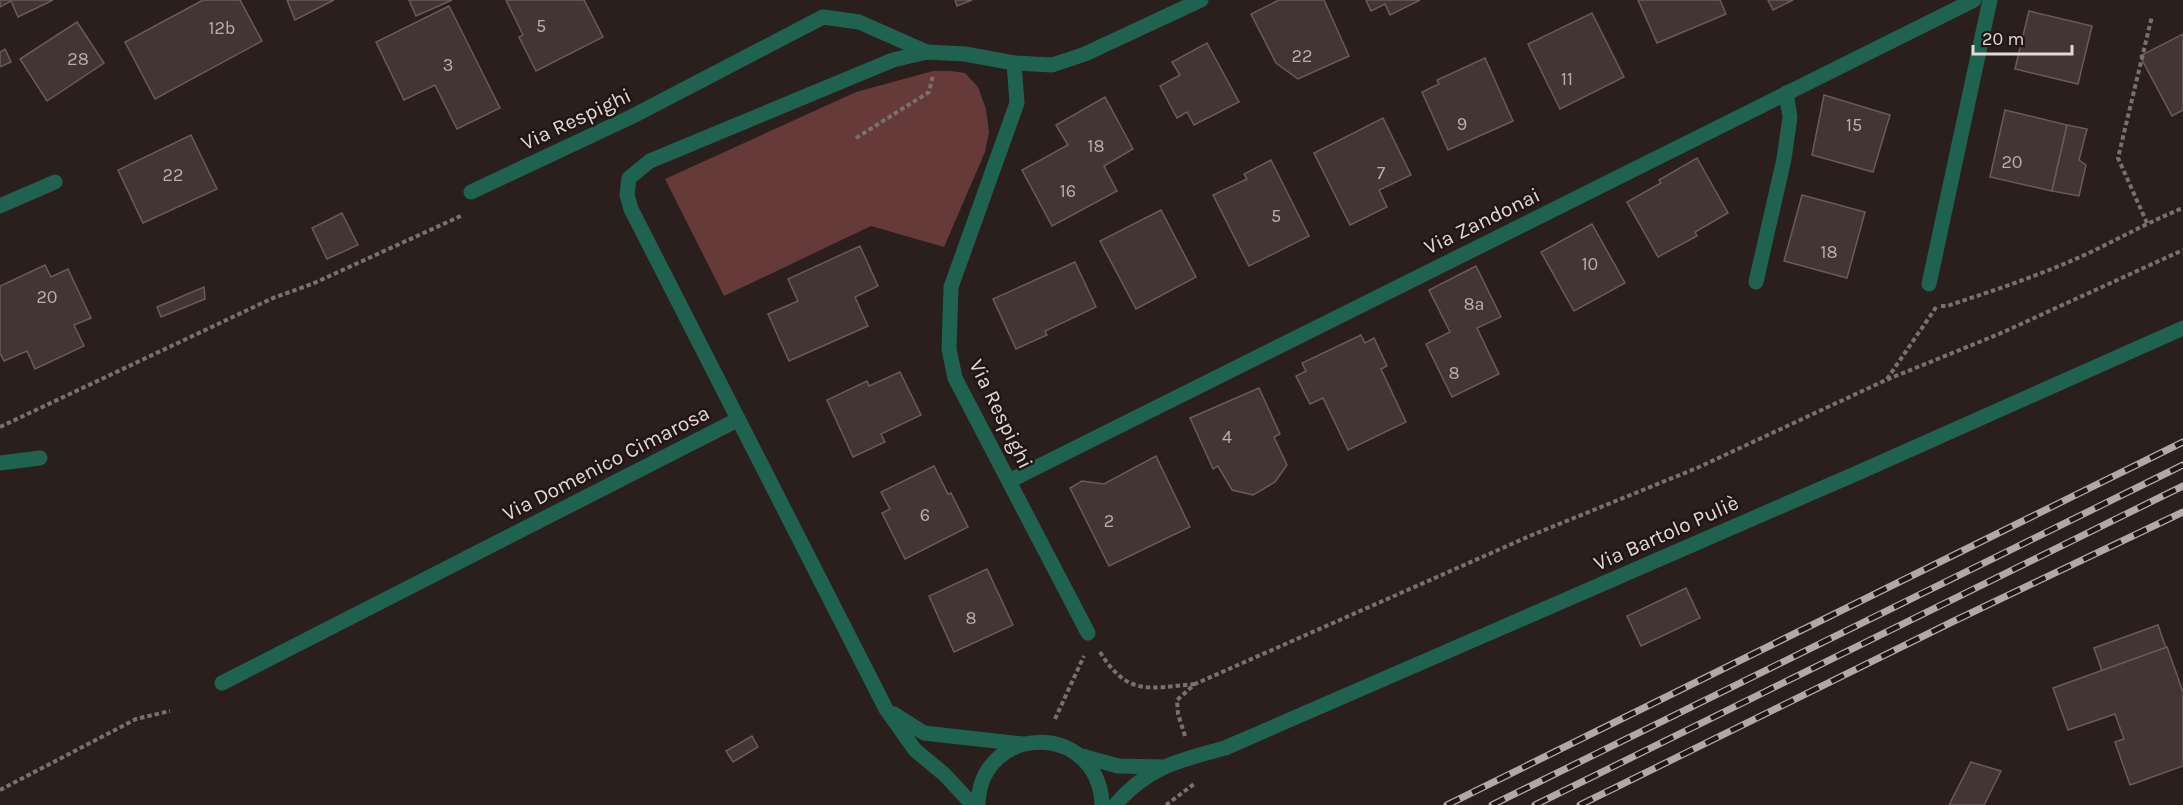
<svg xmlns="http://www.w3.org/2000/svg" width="2183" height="805" font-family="Karla,sans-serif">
<rect width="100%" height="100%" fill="#2b1f1e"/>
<polygon fill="#653a38" points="933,71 951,71 965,73 978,87 986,109 989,132 985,152 944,247 871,226 724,296 665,179 856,92"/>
<g fill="#423534" stroke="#695b59" stroke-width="1.5">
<polygon points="0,0 53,0 18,17 11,1 0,7"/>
<polygon points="203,0 240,0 262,41 155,99 125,42"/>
<polygon points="287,0 334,0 295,20"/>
<polygon points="409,0 452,0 416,16"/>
<polygon points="506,0 584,0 603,37 536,71 519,37 523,35"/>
<polygon points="955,0 972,0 957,6"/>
<polygon points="1279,0 1324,0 1349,56 1298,79 1276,63 1251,14"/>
<polygon points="1366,0 1420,0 1390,15 1385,4 1371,11"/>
<polygon points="1638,0 1720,0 1726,14 1657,43"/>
<polygon points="1768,0 1793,0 1773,10"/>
<polygon points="449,6 500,108 457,129 435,85 404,100 376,42"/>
<polygon points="2029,11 2092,26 2078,84 2015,69"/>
<polygon points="1592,13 1624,77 1560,109 1528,44"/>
<polygon points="77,22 104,63 47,101 20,59"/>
<polygon points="2183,34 2183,110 2172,116 2140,56"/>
<polygon points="1207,43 1239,102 1194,125 1187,112 1177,118 1160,86 1180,75 1172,62"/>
<polygon points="5,49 11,62 0,67 0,52"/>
<polygon points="1485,58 1513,121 1448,150 1422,92 1439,84 1437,80"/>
<polygon points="1824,95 1890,115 1873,172 1812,155"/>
<polygon points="1105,97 1133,149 1104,166 1117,191 1052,226 1022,170 1068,145 1056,125"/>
<polygon points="2005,110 2067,125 2052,191 1990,177"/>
<polygon points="1383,118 1411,175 1379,190 1387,207 1350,225 1314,153"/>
<polygon points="2067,125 2087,129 2079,160 2086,165 2079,196 2052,191"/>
<polygon points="191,135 217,189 143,223 118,170"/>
<polygon points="1697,158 1728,213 1695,232 1697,236 1658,257 1627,202 1661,183 1659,180"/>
<polygon points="1271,160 1309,236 1249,266 1213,195 1247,179 1244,174"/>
<polygon points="1802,195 1865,212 1847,278 1784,261"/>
<polygon points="1161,210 1196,277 1136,309 1100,241"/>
<polygon points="342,213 358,245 327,259 312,228"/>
<polygon points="1592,224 1625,283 1574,311 1541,252"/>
<polygon points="860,246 878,286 855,297 868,326 789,361 768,314 798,301 788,279"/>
<polygon points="1075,262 1096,307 1045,331 1047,335 1016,349 993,299"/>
<polygon points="45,265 51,277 68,269 91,318 74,325 84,346 35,369 27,351 4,361 0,353 0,286"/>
<polygon points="1476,266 1501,317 1477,328 1499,374 1452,397 1426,344 1450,332 1429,290"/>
<polygon points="204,287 205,299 161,317 157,307"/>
<polygon points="1361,335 1365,343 1374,338 1387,366 1381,369 1406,422 1348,450 1323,398 1310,404 1296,376 1306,371 1302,363"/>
<polygon points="900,372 921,415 881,434 885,442 853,457 827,400 867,381 869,386"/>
<polygon points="1259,388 1280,434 1274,437 1287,465 1275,482 1253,495 1232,490 1218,466 1213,469 1190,418"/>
<polygon points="1156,456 1190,527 1109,566 1070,488 1082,481 1104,484"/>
<polygon points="934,466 948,494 951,493 968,527 905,559 882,513 890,509 881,492"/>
<polygon points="987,569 1013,625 954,652 929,596"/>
<polygon points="1686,588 1700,618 1641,646 1627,616"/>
<polygon points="2158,625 2166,648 2102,671 2094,648"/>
<polygon points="2167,647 2183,692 2183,766 2130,785 2115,742 2124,739 2115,714 2068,730 2053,688"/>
<polygon points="752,736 758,747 733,762 726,751"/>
<polygon points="1971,762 2001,771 1984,805 1949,805"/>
</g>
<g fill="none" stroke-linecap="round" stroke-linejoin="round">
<g stroke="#7b706f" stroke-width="4" stroke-dasharray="4.5 3" stroke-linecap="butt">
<polyline points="856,138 929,92 933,75"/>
<polyline points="2147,223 2118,158 2152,16"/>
<path d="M1941,306H1947C1995,290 2044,274 2091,252C2122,237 2151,221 2183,208"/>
<polyline points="1887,379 1937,306"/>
<polyline points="0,427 273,298 312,284 463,215"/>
<path d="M1100,652C1128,697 1149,688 1195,684"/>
<polyline points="1055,719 1084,656"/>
<polyline points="1185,736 1178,714 1177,700 1195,684 1532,535 1697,468 1886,380 1999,334 2183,250"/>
<polyline points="0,790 136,719 170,711"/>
<polyline points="1166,805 1194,784"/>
</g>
<polyline stroke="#1f6250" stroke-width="15" points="222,683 737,420"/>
<g stroke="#1f6250" stroke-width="15">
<polyline points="1014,63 1017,103 951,287 949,349 955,378 1088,633"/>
<polyline points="471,192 633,116 823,17 859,22 927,52"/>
<polyline points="0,206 55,182"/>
<polyline points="1756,282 1784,159 1790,117 1786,93"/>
<polyline points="1929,284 1990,0"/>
<polyline points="0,463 40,458"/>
<polyline points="1009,481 1974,0"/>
<polyline points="894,714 924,733 1023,744"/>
<polyline points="973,805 944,774 915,750 886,709 631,209 627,195 629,178 650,161 893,60 927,52 965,54 1014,63 1052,65 1085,54 1201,0"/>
</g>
<g stroke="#1f6250" stroke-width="15">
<polyline points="1082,756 1118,766 1161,767"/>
<path d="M978,805C980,722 1099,721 1102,805"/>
<path d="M1115,805C1147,767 1180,760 1225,748L1862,471L2183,328"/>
</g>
<g stroke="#b2a8a8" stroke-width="7">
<g id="rail">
<polyline points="1447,805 2183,442"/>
<polyline points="1492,805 2183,465"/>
<polyline points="1535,805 2183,486"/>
<polyline points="1580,805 1954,621 2183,512"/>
</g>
</g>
<use href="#rail" stroke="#211615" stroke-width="4.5" stroke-dasharray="14" stroke-linecap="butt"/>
</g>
<g text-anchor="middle" stroke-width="5" stroke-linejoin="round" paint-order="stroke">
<g font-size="18" fill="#b9afaf">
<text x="541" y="32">5</text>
<text x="222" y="34">12b</text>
<text x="1302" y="62">22</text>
<text x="78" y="65">28</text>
<text x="448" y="71">3</text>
<text x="1567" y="85">11</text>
<text x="1462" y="130">9</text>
<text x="1854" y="131">15</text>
<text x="1096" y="152">18</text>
<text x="2012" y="168">20</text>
<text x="1381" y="179">7</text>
<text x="173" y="181">22</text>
<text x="1068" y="197">16</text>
<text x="1276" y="222">5</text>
<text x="1829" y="258">18</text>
<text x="1590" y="270">10</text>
<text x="47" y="303">20</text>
<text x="1474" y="310">8a</text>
<text x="1454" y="379">8</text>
<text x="1227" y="443">4</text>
<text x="925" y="521">6</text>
<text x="1109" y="527">2</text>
<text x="971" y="624">8</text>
</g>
<g font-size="21" fill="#e1d8d8" stroke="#211615">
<text transform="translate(576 119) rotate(-25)" y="7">Via Respighi</text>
<text transform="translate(1482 221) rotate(-26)" y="7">Via Zandonai</text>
<text transform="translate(1001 414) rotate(64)" y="7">Via Respighi</text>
<text transform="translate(606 463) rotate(-27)" y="7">Via Domenico Cimarosa</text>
<text transform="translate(1666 533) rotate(-24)" y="7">Via Bartolo Puliè</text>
</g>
</g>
<path d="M1973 45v9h99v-9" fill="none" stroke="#e1d8d8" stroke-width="3"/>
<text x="1982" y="45" font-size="18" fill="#e1d8d8" stroke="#211615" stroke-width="4.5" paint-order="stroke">20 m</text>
</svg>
